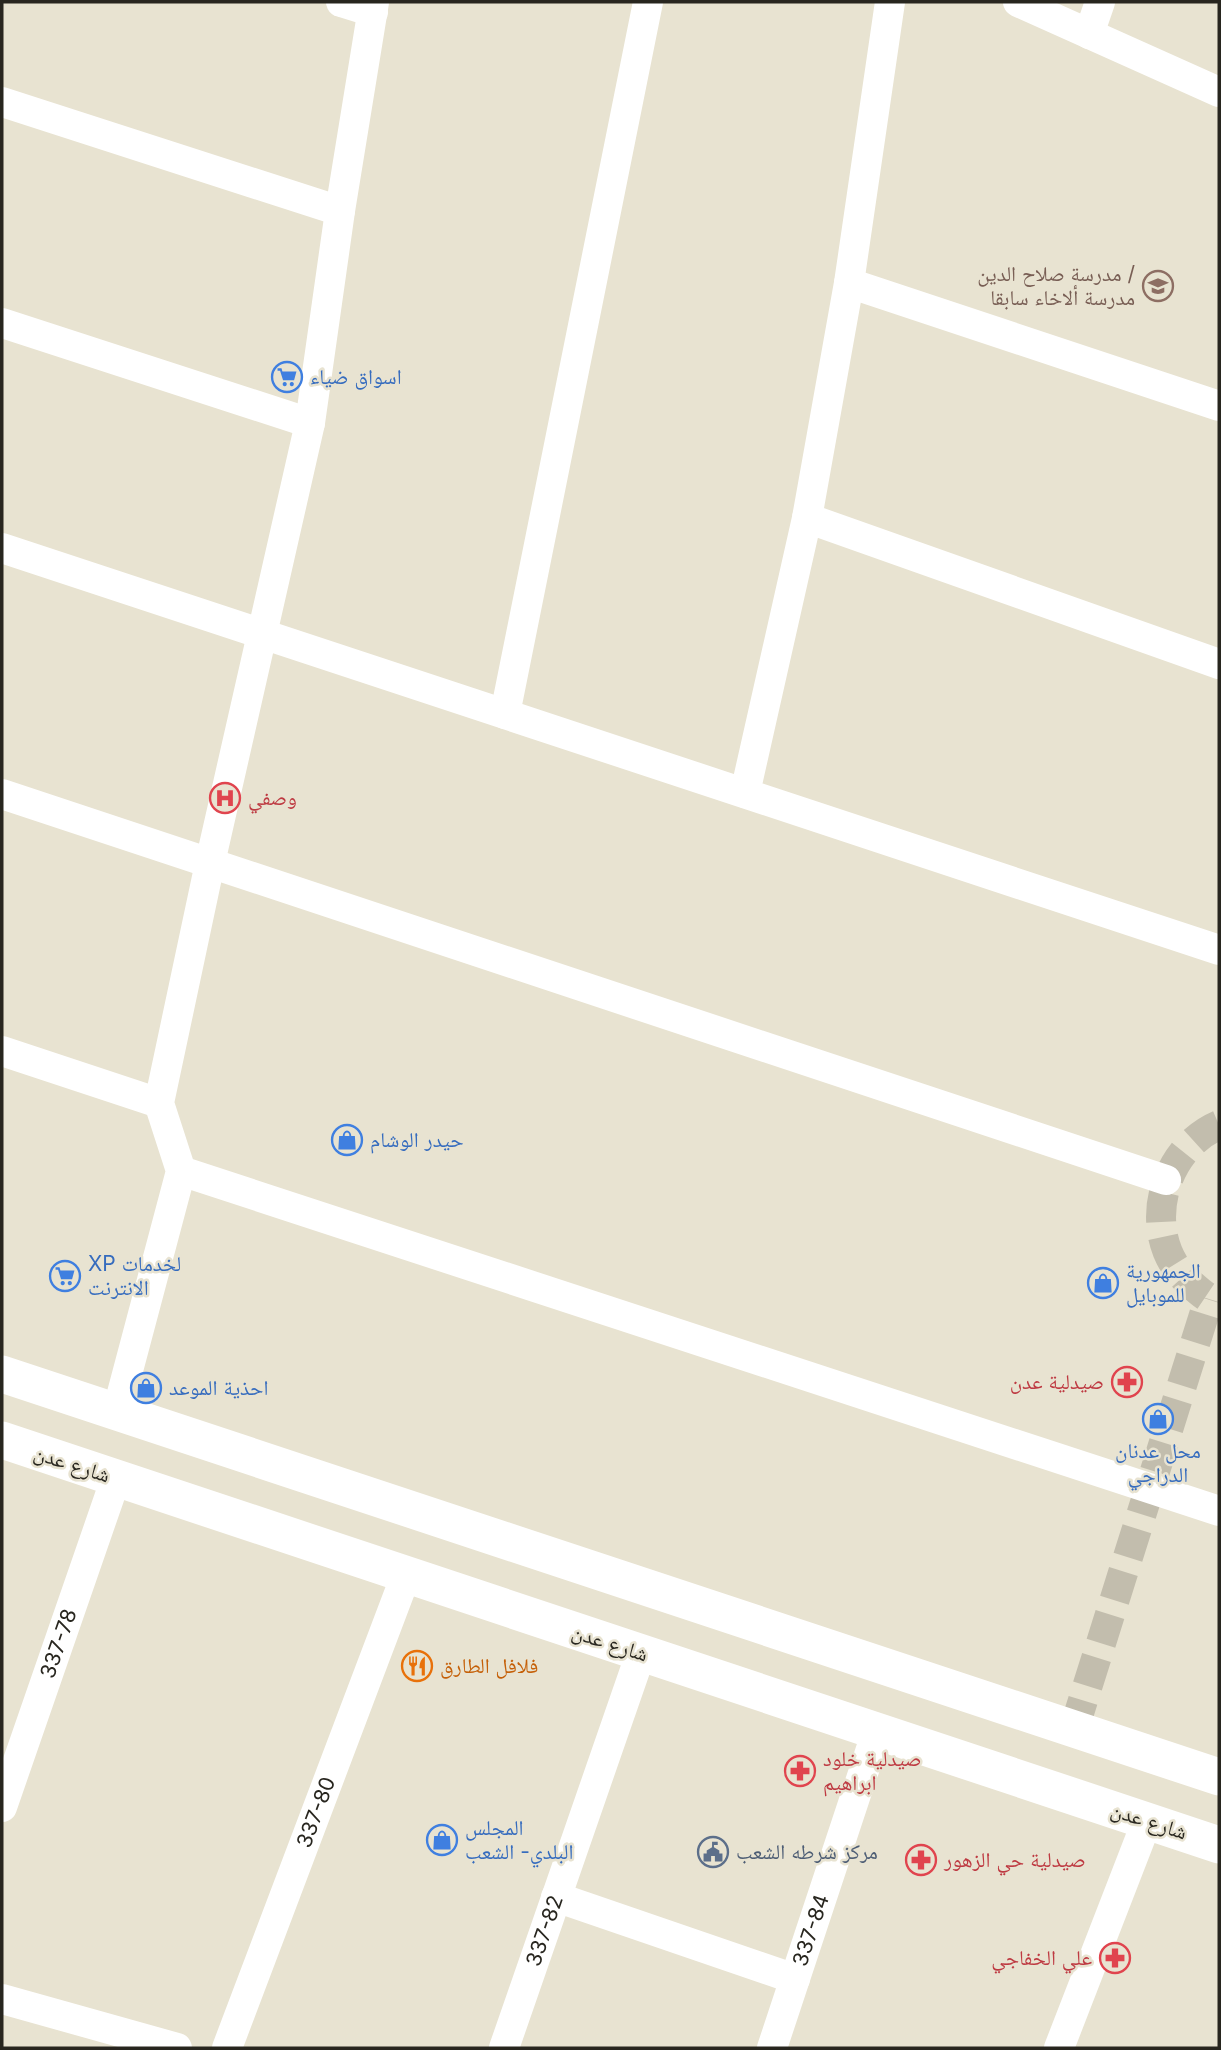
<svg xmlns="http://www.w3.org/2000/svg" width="1221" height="2050" font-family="Inter,'Noto Naskh Arabic',sans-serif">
<rect width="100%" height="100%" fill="#e8e3d1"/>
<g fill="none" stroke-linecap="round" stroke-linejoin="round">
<g stroke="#c2bdad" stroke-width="30" stroke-dasharray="30 15" stroke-linecap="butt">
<path d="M1219,1125C1158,1151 1139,1241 1192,1285C1201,1293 1208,1299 1219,1303"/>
<polyline points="1074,1729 1209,1299"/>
</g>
<g stroke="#fff" stroke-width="30">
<polyline points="341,2 373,12"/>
<polyline points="1018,2 1219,92"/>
<polyline points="1089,34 1100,2"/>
<polyline points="2,102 340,211"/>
<polyline points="849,283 1219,406"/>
<polyline points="2,323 310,423"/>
<polyline points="807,518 1219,664"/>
<polyline points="2,548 1219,950"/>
<polyline points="505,714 648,2"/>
<polyline points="745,793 807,518 849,283 890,2"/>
<polyline points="2,794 1166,1180"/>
<polyline points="2,1051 159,1103"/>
<polyline points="181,1171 1219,1511"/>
<polyline points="117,1412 181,1171 159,1103 210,863 310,423 340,211 374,2"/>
<path id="s1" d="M2,1807L116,1478"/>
<polyline points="556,1897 795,1979"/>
<polyline points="2,1999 177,2048"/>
<path id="s2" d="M227,2048L406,1575"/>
<path id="s3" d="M504,2048L641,1653"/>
<path id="s4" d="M772,2048L877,1731"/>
<polyline points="1059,2048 1147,1821"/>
</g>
<g stroke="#fff" stroke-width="37">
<polyline points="2,1374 1219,1777"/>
<polyline points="2,1440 1219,1845"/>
</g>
</g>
<defs>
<g id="school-ring" transform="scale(1.575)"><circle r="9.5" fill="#e8e3d1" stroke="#8d6e63" stroke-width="1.5"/><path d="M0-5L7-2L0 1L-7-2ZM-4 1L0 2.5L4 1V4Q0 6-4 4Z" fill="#8d6e63"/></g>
<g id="supermarket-ring" transform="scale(1.575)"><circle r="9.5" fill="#e8e3d1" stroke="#3f7fe0" stroke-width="1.5"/><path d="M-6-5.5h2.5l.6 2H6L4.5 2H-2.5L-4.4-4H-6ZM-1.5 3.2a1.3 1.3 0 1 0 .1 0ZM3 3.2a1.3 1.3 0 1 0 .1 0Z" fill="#3f7fe0"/></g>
<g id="hospital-ring" transform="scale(1.575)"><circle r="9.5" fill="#e8e3d1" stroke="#e0444e" stroke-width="1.5"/><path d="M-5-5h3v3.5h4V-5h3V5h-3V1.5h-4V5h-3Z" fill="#e0444e"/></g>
<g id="shop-ring" transform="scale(1.575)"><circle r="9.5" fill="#e8e3d1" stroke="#3f7fe0" stroke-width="1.5"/><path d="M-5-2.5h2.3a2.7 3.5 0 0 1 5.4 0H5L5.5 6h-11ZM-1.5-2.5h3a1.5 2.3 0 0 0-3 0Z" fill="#3f7fe0"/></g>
<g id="pharmacy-ring" transform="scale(1.575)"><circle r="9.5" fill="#e8e3d1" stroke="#e0444e" stroke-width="1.5"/><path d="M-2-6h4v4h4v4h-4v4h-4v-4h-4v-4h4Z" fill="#e0444e"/></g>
<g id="restaurant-ring" transform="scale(1.575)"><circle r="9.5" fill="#e8e3d1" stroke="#e8710a" stroke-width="1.5"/><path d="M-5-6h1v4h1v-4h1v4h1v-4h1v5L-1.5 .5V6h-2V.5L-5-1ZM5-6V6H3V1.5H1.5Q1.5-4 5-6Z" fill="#e8710a"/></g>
<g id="civic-ring" transform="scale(1.575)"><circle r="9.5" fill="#e8e3d1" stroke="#5c6f8a" stroke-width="1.5"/><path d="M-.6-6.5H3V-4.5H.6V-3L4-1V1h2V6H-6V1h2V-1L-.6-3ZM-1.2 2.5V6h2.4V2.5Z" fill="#5c6f8a"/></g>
</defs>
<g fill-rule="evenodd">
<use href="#school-ring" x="1158" y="286"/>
<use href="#supermarket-ring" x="287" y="377"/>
<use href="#hospital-ring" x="225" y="798"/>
<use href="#shop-ring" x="347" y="1140"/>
<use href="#supermarket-ring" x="65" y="1276"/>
<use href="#shop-ring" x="1103" y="1283"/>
<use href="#pharmacy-ring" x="1127" y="1382"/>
<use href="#shop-ring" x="146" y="1388"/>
<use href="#shop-ring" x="1158" y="1419"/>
<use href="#restaurant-ring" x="417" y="1666"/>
<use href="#pharmacy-ring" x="800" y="1771"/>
<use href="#shop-ring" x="442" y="1840"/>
<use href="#civic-ring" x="713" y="1852"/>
<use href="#pharmacy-ring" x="921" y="1860"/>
<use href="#pharmacy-ring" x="1115" y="1958"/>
</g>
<g text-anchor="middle" stroke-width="5" stroke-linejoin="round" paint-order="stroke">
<g font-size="21" fill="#785e54" stroke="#e8e3d1" text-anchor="end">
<text x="1135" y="281">مدرسة صلاح الدين /<tspan x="1135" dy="24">مدرسة ألاخاء سابقا</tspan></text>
</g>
<g font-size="21" fill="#366cbe" stroke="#e8e3d1" text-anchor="start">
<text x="310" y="384">اسواق ضياء</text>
<text x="370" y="1147">حيدر الوشام</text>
<text x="88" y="1271">XP لخدمات<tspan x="88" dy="24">الانترنت</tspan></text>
<text x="1126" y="1278">الجمهورية<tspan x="1126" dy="24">للموبايل</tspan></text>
<text x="169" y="1395">احذية الموعد</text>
<text x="1158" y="1458" text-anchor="middle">محل عدنان<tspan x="1158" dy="24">الدراجي</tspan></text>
<text x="465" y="1835">المجلس<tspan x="465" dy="24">البلدي- الشعب</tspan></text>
</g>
<g font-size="21" fill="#be3a42" stroke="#e8e3d1" text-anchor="start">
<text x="248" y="805">وصفي</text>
<text x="1104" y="1389" text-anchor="end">صيدلية عدن</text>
<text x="823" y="1766">صيدلية خلود<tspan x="823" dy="24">ابراهيم</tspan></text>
<text x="944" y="1867">صيدلية حي الزهور</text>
<text x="1092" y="1965" text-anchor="end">علي الخفاجي</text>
</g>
<g font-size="21" fill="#28261f" stroke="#e8e3d1">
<text transform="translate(72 1464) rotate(18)" y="7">شارع عدن</text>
<text dy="7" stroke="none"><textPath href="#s1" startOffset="173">337-78</textPath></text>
<text transform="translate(610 1643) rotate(18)" y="7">شارع عدن</text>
<text dy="7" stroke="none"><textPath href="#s2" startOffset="252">337-80</textPath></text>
<text transform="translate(1149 1821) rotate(18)" y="7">شارع عدن</text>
<text dy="7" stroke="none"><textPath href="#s4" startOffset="124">337-84</textPath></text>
<text dy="7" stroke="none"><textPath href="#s3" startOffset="124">337-82</textPath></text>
</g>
<g font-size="21" fill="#c56008" stroke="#e8e3d1" text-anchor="start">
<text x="440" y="1673">فلافل الطارق</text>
</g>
<g font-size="21" fill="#4e5e75" stroke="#e8e3d1" text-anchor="start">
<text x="736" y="1859">مركز شرطه الشعب</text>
</g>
</g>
<rect width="1221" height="2050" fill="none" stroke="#28261f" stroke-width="7"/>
</svg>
